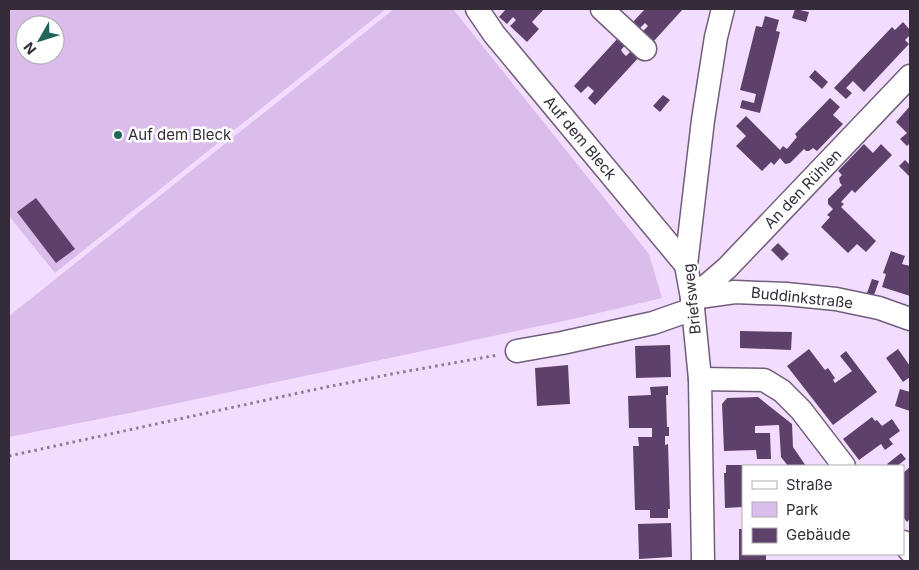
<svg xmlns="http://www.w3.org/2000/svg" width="919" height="570" font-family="Inter,sans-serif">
<rect width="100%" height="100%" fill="#f3ddff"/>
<g fill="#dbbdec" fill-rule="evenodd">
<path d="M9,9H386L55,273L9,216ZM25,25H55V55H25Z"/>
<polygon points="394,9 453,9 649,254 662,298 573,319 145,410 9,437 9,316"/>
</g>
<g fill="#5d416b">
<polygon points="506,9 544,9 532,22 539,29 527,42 510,26 516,20 513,17 507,24 499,17"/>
<polygon points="645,9 683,9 653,42 642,32 648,26 645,23 639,29 632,23"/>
<polygon points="795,9 809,12 806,22 792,18"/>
<polygon points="765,16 779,20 776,31 780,32 760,113 740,108 742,100 754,103 756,94 740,90 756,26 762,27"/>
<polygon points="903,22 910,30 910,35 905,40 909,44 864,92 853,81 846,88 852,93 846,99 834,88 892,27 895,30"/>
<polygon points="619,37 626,44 621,50 623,53 626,56 632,50 640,56 595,105 588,98 594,91 588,86 581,93 574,86"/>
<polygon points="815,70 828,82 822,89 809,77"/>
<polygon points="663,95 670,100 660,112 653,106"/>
<polygon points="830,98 840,107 833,115 843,124 817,151 813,148 809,151 806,151 804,149 790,163 785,164 780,158 774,165 771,162 762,171 736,146 746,136 736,126 746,116 780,150 783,146 787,149 797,137 795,134"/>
<polygon points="910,106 910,143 907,146 900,139 907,133 896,122"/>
<polygon points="864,144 873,153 881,144 892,155 855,193 852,190 841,202 844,204 841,207 876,241 866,252 857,244 848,253 821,227 830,217 827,215 833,209 828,204 828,199 842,185 840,183 839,178 842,175 838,171"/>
<polygon points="905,160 910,165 910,177 899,166"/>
<polygon points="36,198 75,249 56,263 17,212"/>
<polygon points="778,243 789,254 782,261 771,250"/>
<polygon points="891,251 905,256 902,264 910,266 910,296 882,287 886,274 883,273"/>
<polygon points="872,279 879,281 874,295 867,293"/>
<polygon points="740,331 792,332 791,350 740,348"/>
<polygon points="670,345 671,377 636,378 635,346"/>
<polygon points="809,349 825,370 828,368 835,378 833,380 835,383 852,371 840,356 846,351 877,392 833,425 787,366"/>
<polygon points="898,349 910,366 910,377 903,382 886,358"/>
<polygon points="568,365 570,404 537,406 535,368"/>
<polygon points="668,386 668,395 666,395 667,427 669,427 669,436 665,436 665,445 668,444 670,509 668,509 668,518 650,518 650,510 635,510 633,446 639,446 638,437 652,437 652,428 629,428 628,396 651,395 650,387"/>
<polygon points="900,389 910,392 910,411 895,406"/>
<polygon points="758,397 792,424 793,447 806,466 788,466 781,457 779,425 755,426 755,433 770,433 771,459 757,459 756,450 724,451 722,404 727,398"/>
<polygon points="872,417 875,421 877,420 882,426 892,419 900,431 889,439 893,444 885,450 881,444 859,460 843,439"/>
<polygon points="901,453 906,459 897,466 888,466 887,464"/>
<polygon points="726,465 742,465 743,507 725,508 724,473 726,473"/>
<polygon points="910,467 910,519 907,522 903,517 903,473"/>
<polygon points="671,523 672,557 639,559 638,524"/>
<polygon points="739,529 743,529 743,554 766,554 766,561 739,561"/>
</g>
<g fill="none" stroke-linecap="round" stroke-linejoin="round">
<g stroke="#705e7b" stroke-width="25">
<g id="minor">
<polyline points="477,9 494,34 686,265"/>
<polyline points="602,9 645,49"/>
<polyline points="692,298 727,268 910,76"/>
<polyline points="692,298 735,292 786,294 836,299 879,308 910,319"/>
<polyline points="517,351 562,343 653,323 693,309"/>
<polyline points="700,379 764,380 782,391 801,410 844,466"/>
<polyline points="903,542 910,551"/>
<polyline points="703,561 700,379 692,298 686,265 703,120 716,37 723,9"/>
</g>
</g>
<polyline stroke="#8b7d93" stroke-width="3" stroke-dasharray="2.5 4" stroke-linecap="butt" points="9,456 317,389 397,373 498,355"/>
<use href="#minor" stroke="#fff" stroke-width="22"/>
</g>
<circle fill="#216659" stroke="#fff" stroke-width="2" cx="118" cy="135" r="5"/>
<g text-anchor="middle" stroke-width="5" stroke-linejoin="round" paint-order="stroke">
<g font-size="15" fill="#342c39" stroke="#fff" text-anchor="start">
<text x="128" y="140">Auf dem Bleck</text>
</g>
<g font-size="15" fill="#342c39" stroke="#fff">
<text transform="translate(580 138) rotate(50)" y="5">Auf dem Bleck</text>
<text transform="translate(803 189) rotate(-46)" y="5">An den Rühlen</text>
<text transform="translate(802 298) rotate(6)" y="5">Buddinkstraße</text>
<text transform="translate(692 299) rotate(-96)" y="5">Briefsweg</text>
</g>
</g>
<rect width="919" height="570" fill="none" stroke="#342c39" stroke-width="20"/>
<rect x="742" y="465" width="162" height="90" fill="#ffffff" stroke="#aeabb0"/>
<rect x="752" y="481" width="25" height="8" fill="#ffffff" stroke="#aeabb0"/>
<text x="786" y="490" font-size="15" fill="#342c39">Straße</text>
<rect x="752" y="502" width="25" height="15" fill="#dbbdec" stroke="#aeabb0"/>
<text x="786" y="515" font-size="15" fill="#342c39">Park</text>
<rect x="752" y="528" width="25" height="15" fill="#5d416b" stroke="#aeabb0"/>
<text x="786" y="540" font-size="15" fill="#342c39">Gebäude</text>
<g transform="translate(40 40) rotate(231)"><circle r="24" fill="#ffffff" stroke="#aeabb0"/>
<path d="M0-4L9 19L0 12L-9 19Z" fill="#216659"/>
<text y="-8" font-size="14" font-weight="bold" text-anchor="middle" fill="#342c39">N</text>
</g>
</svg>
